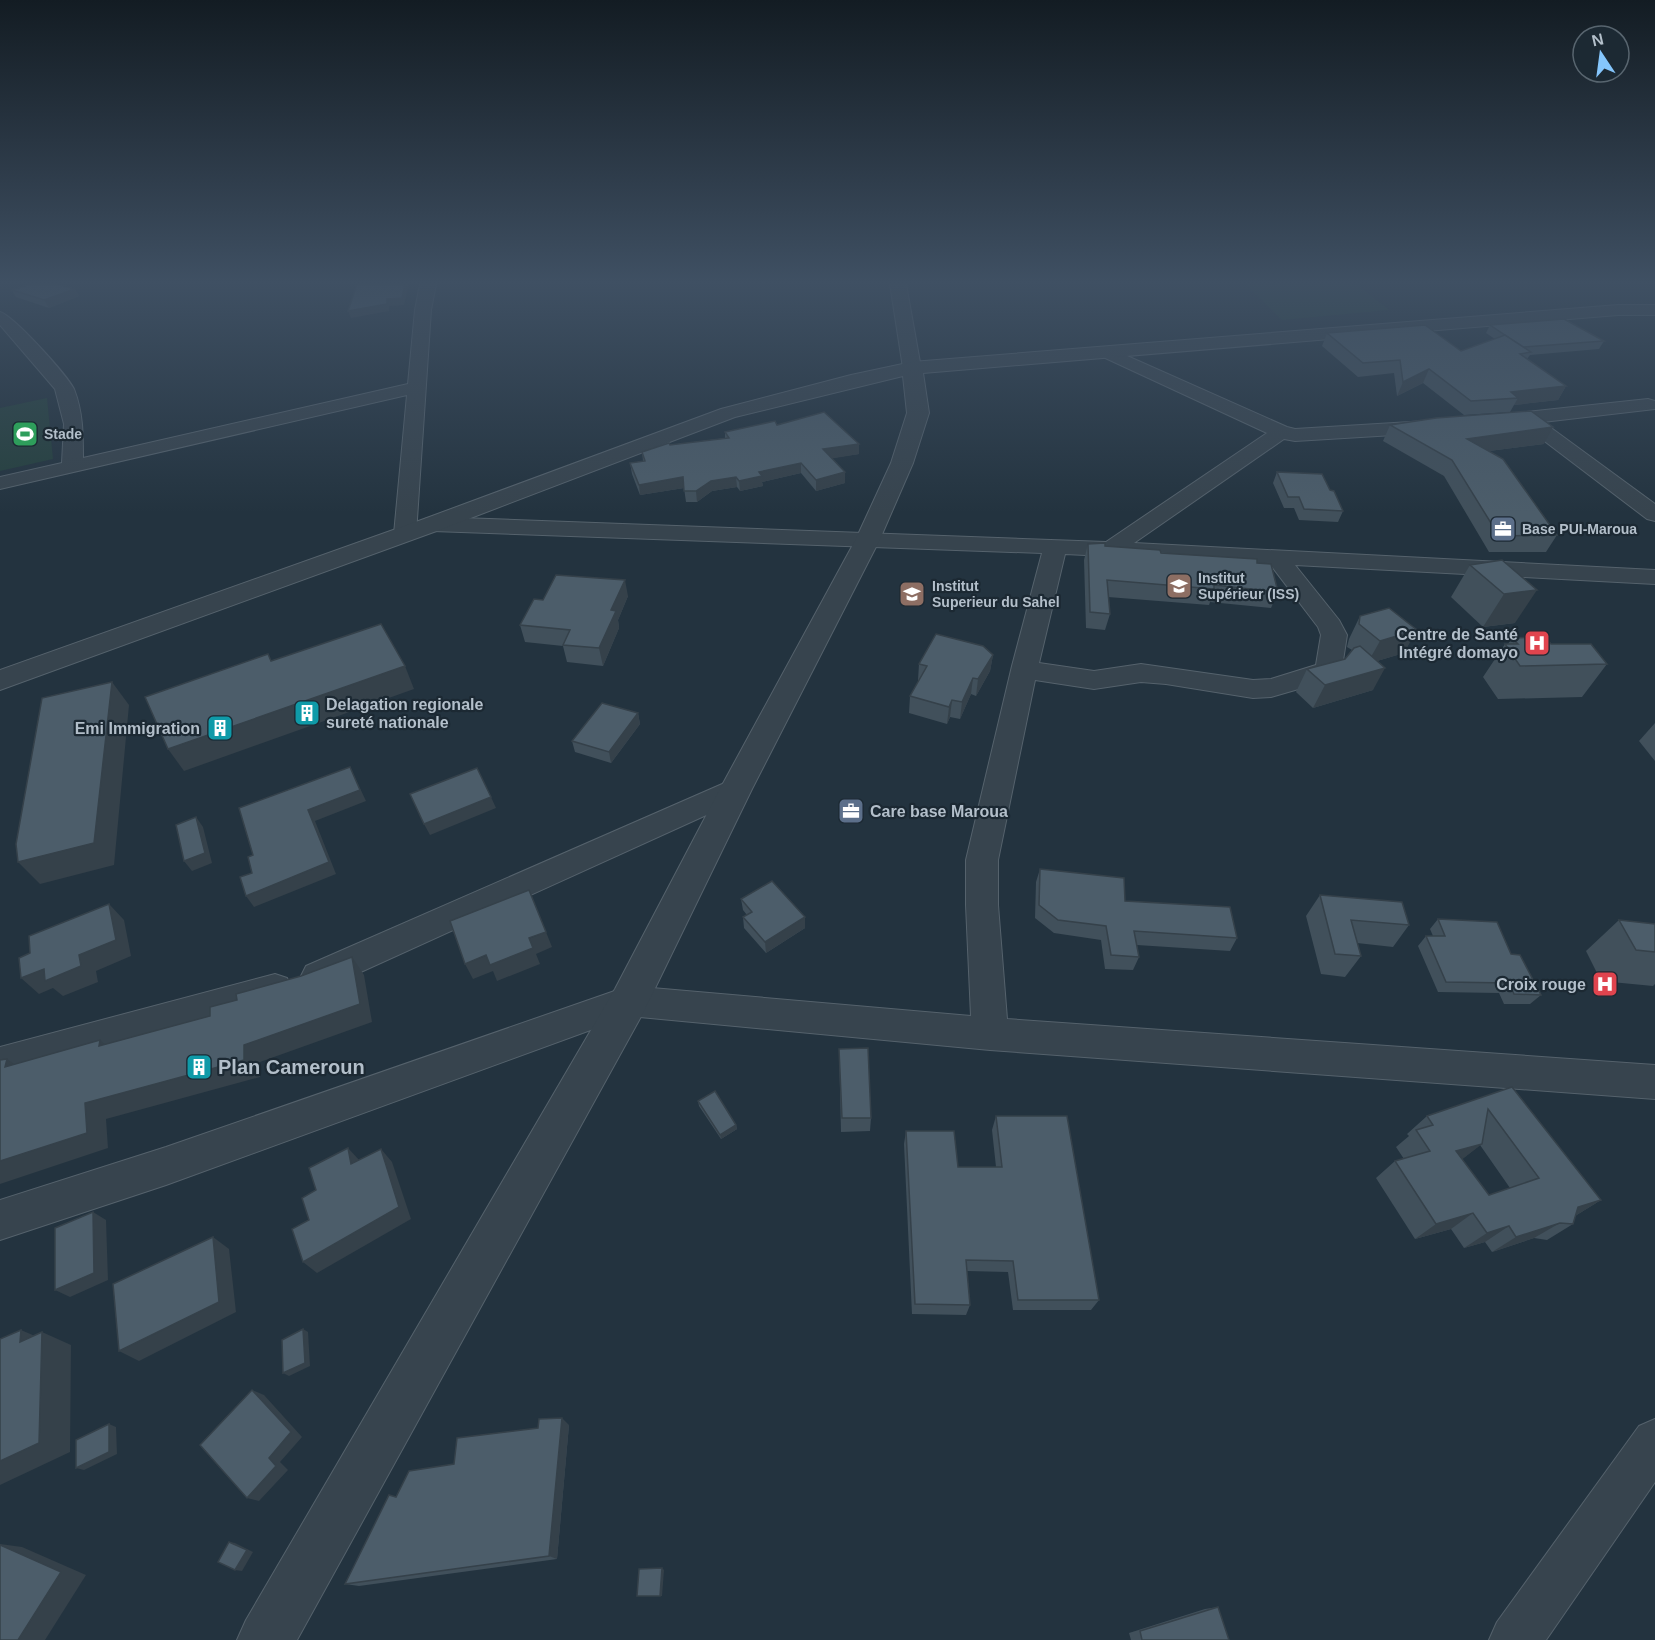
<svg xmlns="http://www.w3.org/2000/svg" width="1655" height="1640" font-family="Helvetica,sans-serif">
<rect width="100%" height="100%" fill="#23333f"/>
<g fill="#25403e">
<polygon points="1245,284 1357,284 1389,310 1282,320"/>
<polygon points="47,398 53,459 0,471 0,408"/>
</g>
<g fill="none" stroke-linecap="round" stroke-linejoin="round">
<g stroke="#55626c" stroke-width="2">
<g id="minor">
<path d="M420,284H436L431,310L416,534L413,539L405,541L397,539L394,534L407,395L0,489V477L62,463L64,424L55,389L0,325V312C14,316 67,375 74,389C83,412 83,434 83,458L408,384L415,310Z"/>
<polygon points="890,284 906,284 921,368 918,372 906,372 903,368"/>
<path d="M1107,347L1287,427L1295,429L1427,421L1434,423L1437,427L1434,431L1427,433L1295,441L1284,439L1134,543L1655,570V584L1295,565L1339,620L1347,635L1342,667L1333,679L1271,697L1253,698L1166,684L1141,682L1094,689L1035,680L998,860V905L1007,1019L1655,1065V1099L990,1050L629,1016L166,1185L0,1240V1200L166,1147L629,986L971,1016L966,905V860L1012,666L1042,553L433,531L425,529L422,524L425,519L433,517L1106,542L1267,433L1101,356L1098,352L1101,348ZM1065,554L1270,564L1318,627L1321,635L1316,665L1271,679L1253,680L1141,664L1094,671L1039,663Z"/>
<polygon points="1648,399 1655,401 1655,409 1543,422 1655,504 1655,521 1647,519 1522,424 1499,427 1492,425 1489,421 1492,417 1499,415"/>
<polygon points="736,778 746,781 751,789 746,797 330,986 318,991 306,986 301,976 306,966"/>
<polygon points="275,974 287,978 292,989 287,1000 0,1081 0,1047"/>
<polygon points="1655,1419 1655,1482 1546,1640 1489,1640 1497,1622 1639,1426"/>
</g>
</g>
<g stroke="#55626c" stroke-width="2">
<polygon id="tertiary" points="1618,305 1655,305 1655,315 1618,315 923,373 929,413 913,463 880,539 752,789 643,1013 297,1640 237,1640 246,1620 615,989 720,789 856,539 891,463 907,413 903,376 735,417 442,529 0,690 0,670 424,519 721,409 851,375 912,362"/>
</g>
<use href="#minor" fill="#37444e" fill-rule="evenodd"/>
<use href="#tertiary" fill="#37444e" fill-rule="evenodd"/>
</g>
<g fill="#41505b" fill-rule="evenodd">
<polygon points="75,289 79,296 49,308 16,297 12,290"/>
<polygon points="1490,325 1604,341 1599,349 1530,355 1527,359 1566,386 1558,400 1514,405 1510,412 1464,415 1423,383 1397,396 1394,373 1358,377 1322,346 1327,333 1461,351 1495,339 1486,333"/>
<polygon points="777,425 859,444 859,454 832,458 845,483 816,491 801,473 762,482 763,486 740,491 737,487 712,491 697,502 686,502 684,488 640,495 632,474 630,463 643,461 642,452 670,445 725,438 725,432"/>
<polygon points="1390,425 1544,444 1489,451 1557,535 1546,552 1489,552 1444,476 1383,441"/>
<polygon points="1277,472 1330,490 1343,511 1338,522 1299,520 1294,508 1284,508 1273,483"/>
<polygon points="1088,544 1257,563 1278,592 1271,608 1210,602 1209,605 1108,597 1110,614 1105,630 1086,628 1084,560"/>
<polygon points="1502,560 1515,623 1483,627 1451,597 1470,565"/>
<polygon points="628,596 618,620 619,628 603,666 567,662 563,646 525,642 520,625 543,600"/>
<polygon points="1360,616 1404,653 1377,661 1373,690 1313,708 1296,692 1307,669 1345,659 1352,650 1347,647 1349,639"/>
<polygon points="1512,638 1551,644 1607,664 1582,697 1498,699 1483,677 1505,644 1508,644"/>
<polygon points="993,655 990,671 976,696 971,694 960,719 950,717 947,724 909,713 910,696 919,681 918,680 919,664"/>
<polygon points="638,713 640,724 611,763 575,752 572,741"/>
<polygon points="1655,723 1655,761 1639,741"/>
<polygon points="1040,869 1125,901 1237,938 1230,951 1137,945 1139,957 1133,970 1105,969 1101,940 1054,933 1035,918 1036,882"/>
<polygon points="1320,895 1409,925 1393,947 1357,943 1361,956 1345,977 1321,974 1306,916"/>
<polygon points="741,899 805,917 805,928 766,953 744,928 743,917 747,915 743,910"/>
<polygon points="1438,919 1511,954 1541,995 1530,1004 1504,1004 1499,993 1438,992 1418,946 1426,936 1433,936 1430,929"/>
<polygon points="1619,920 1655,924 1655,984 1653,986 1601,981 1586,951"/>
<polygon points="839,1049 871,1118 870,1131 841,1132"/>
<path d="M1512,1087L1601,1200L1575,1216L1573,1224L1547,1240L1534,1238L1492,1252L1485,1242L1464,1248L1451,1229L1415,1239L1376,1178L1395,1161L1404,1159L1396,1147L1409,1136L1407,1134L1427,1116ZM1480,1145L1510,1188L1489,1195L1462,1159Z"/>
<polygon points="698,1101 736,1125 737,1129 721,1139 699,1106"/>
<polygon points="996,1116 1099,1300 1091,1310 1013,1310 1008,1272 967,1271 970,1305 966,1315 912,1314 904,1144 906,1131 958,1167 996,1167 992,1130"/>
<polygon points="569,1425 557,1559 359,1586 345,1584 454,1464"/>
<polygon points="1218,1607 1229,1640 1131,1640 1129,1633 1205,1609"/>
</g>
<g fill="#35414a">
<polygon points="405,284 409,284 404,305 389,306 389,311 351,318 348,311 387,299"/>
<polygon points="75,289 79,296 49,308 44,300"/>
<polygon points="1429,369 1423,383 1397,396 1403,382"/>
<polygon points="1566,386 1558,400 1514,405 1518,398 1511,392"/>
<polygon points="1553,427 1544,444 1458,455 1467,439"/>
<polygon points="859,444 859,454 823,460 823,449"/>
<polygon points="801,463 801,473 762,482 763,486 740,491 739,481 759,472"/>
<polygon points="845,472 845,483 816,491 816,480"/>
<polygon points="683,477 684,488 640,495 639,485"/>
<polygon points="736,477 737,487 712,491 697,502 696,491 711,481"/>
<polygon points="625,580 628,596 618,620 619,628 603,666 599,648 611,610"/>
<polygon points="1537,590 1515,623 1483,627 1504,594"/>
<polygon points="1417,630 1404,653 1367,664 1380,641"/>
<polygon points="993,655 990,671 976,696 978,679"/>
<polygon points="405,666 414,689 184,771 168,749"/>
<polygon points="1385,668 1373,690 1313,708 1325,685"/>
<polygon points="973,678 971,694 960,719 962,702"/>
<polygon points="112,682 129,705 114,865 40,884 18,862"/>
<polygon points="952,700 950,717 947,724 949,707"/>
<polygon points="638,713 640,724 611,763 609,752"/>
<polygon points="350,767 366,801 315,821 336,874 254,907 246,896 308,810"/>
<polygon points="491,797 496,808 430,835 424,824"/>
<polygon points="196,817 203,827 212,863 192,871 184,861"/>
<polygon points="109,904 124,920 131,956 96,971 98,982 63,996 53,988 39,994 21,978"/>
<polygon points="805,917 805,928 766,953 765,942"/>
<polygon points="546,932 552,947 536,954 540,964 497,981 493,971 473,979 465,964"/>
<polygon points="352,957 364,975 372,1022 260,1062 260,1077 106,1119 108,1148 0,1184 0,1161 85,1103 244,1045"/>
<polygon points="100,1040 119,1057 99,1046"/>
<polygon points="7,1059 29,1075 5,1067"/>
<polygon points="736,1125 737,1129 721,1139 720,1135"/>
<polygon points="1482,1144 1460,1161 1456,1151"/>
<polygon points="348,1148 360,1161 351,1164"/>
<polygon points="381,1149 392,1162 411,1219 317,1273 303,1262"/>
<polygon points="1601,1200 1575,1216 1578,1207"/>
<polygon points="93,1212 106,1220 108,1280 70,1297 55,1290"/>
<polygon points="1473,1213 1451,1229 1415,1239 1436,1224"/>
<polygon points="1560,1223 1534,1238 1492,1252 1516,1237"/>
<polygon points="1509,1226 1485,1242 1464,1248 1487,1233"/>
<polygon points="213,1237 229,1249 236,1312 139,1361 119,1351"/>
<polygon points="303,1329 308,1332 310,1366 289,1376 283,1373"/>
<polygon points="21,1330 42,1339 42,1332 71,1345 70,1452 0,1485 0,1461 20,1342"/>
<polygon points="252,1390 264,1395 302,1437 280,1462 288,1470 259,1501 247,1498 269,1458"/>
<polygon points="562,1418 569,1425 557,1559 549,1556"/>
<polygon points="109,1424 116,1427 117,1454 84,1470 76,1468"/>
<polygon points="229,1542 235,1543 253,1552 242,1571 235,1570"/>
<polygon points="0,1544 22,1547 86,1575 45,1640 18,1640"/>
<polygon points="662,1568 664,1570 662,1596 660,1596"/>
</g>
<g fill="#4c5d6a" stroke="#35414a" stroke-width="1.5" fill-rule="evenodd">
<polygon points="30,284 56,284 75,289 44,300 12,290"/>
<polygon points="357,284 405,284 402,298 387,299 387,304 348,311"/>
<polygon points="1564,319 1604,341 1523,347 1490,325"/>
<polygon points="1425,325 1461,351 1505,335 1531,352 1520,354 1566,386 1511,392 1518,398 1471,401 1429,369 1403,382 1400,360 1363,363 1327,333"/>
<polygon points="1531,411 1553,427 1467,439 1503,459 1557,535 1499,536 1452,460 1390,425 1436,418"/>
<polygon points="824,412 859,444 823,449 845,472 816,480 801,463 759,472 762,476 739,481 736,477 711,481 696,491 684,491 683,477 639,485 630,463 645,461 642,452 669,443 670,445 729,438 725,432 775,421 777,425"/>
<polygon points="1277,472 1322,474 1330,490 1334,491 1343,511 1304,509 1299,497 1288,497"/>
<polygon points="1105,543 1105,546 1160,550 1161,553 1257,559 1257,563 1271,564 1278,592 1214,585 1214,589 1107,580 1110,614 1090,612 1088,544"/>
<polygon points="1502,560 1537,590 1504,594 1470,565"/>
<polygon points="556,575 625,580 611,610 616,611 599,648 563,645 570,630 520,625 534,599 543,600"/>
<polygon points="1389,608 1417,630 1380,641 1359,624 1360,616"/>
<polygon points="381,624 405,666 168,749 145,697 268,654 271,661"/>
<polygon points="936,634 983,646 993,655 978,679 973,678 962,702 952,700 949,707 910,696 927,666 919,664"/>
<polygon points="1545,637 1551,644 1591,644 1607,664 1520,666 1505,644 1518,644 1512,638"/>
<polygon points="1360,646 1385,668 1325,685 1307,669 1345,659 1354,648"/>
<polygon points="112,682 94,843 18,862 16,844 42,698"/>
<polygon points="602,703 638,713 609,752 572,741"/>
<polygon points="350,767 360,790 308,810 329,862 246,896 240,877 252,873 248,857 253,855 239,808"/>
<polygon points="477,768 491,797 424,824 410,794"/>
<polygon points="196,817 205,853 184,861 176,825"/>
<polygon points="1040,869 1124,878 1125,901 1230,907 1237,938 1134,931 1139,957 1111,955 1106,926 1058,920 1039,905"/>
<polygon points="772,881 805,917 765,942 743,917 752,912 741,899"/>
<polygon points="529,890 546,932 529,938 533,948 490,965 486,955 465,964 450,921"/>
<polygon points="1320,895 1402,902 1409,925 1351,920 1361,956 1335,954"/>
<polygon points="109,904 116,940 79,955 81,966 45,981 44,969 21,978 19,958 30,953 29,936"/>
<polygon points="1438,919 1497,922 1511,954 1520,955 1541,995 1514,994 1509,983 1446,982 1426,936 1445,936"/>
<polygon points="1619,920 1655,924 1655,952 1636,950"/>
<polygon points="352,957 360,1004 244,1045 244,1060 85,1103 87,1133 0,1161 0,1060 7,1059 5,1067 100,1040 99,1046 210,1016 210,1007 237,1000 236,994 301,976"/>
<polygon points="868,1048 871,1118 842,1118 839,1049"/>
<path d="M1512,1087L1601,1200L1578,1207L1573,1224L1560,1223L1516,1237L1509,1226L1487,1233L1473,1213L1436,1224L1395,1161L1430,1151L1416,1130L1433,1125L1427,1116ZM1488,1109L1539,1178L1489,1195L1456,1151L1482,1144Z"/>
<polygon points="715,1091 736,1125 720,1135 698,1101"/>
<polygon points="996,1116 1067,1116 1099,1300 1018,1300 1013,1261 966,1260 970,1305 915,1304 906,1131 954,1131 958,1167 1002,1167"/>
<polygon points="348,1148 351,1164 381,1149 399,1207 303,1262 292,1229 309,1220 302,1198 316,1190 309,1168"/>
<polygon points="93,1212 94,1273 55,1290 55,1228"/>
<polygon points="213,1237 219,1302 119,1351 113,1284"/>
<polygon points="303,1329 305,1363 283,1373 282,1340"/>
<polygon points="21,1330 20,1342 42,1332 39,1443 0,1461 0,1339"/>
<polygon points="252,1390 291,1432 269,1458 276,1466 247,1498 200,1445"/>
<polygon points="562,1418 549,1556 345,1584 389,1495 396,1497 409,1471 454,1464 457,1438 538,1428 539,1419"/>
<polygon points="109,1424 109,1452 76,1468 76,1440"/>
<polygon points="229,1542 247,1550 235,1570 218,1562"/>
<polygon points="0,1545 61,1572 18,1640 0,1640"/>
<polygon points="662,1568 660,1596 637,1596 639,1569"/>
<polygon points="1218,1607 1229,1640 1142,1640 1140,1631"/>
</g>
<linearGradient id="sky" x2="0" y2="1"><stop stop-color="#131c23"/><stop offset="0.55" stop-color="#3f5063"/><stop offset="1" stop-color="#3f5063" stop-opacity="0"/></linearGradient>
<rect width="1655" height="513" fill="url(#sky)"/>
<defs>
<g id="stadium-square" transform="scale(1.35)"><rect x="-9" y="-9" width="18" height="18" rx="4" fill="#2e9e5b" stroke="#1c2933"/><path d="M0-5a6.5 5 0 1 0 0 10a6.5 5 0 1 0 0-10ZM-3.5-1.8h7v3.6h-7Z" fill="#fff"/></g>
<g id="office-square" transform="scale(1.35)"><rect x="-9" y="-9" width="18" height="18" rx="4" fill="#5c6f8a" stroke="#1c2933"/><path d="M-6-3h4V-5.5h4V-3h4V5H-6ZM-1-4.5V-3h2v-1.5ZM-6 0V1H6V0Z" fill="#fff"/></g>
<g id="university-square" transform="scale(1.35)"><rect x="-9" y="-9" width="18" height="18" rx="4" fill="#8d6e63" stroke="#1c2933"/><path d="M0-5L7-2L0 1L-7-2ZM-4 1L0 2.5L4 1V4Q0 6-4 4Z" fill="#fff"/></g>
<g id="hospital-square" transform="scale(1.35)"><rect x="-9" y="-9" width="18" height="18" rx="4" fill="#e0444e" stroke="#1c2933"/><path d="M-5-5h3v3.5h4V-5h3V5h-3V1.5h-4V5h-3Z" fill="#fff"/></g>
<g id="building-square" transform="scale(1.35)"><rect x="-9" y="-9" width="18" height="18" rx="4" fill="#0f9aa8" stroke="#1c2933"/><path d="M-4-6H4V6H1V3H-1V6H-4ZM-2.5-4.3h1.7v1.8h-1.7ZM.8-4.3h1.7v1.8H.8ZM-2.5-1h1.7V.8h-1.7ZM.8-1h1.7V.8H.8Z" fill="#fff"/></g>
</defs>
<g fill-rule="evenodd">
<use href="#stadium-square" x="25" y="434"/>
<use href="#office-square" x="1503" y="529"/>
<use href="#university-square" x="1179" y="586"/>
<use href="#university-square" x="912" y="594"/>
<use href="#hospital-square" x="1537" y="643"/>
<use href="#building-square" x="307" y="713"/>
<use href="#building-square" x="220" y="728"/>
<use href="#office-square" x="851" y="811"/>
<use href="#hospital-square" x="1605" y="984"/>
<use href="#building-square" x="199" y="1067"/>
</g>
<g text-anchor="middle" stroke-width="4.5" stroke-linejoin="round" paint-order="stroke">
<g font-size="14" font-weight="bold" fill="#b3bfca" stroke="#1c2933" text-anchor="start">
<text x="44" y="439">Stade</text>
<text x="1522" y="534">Base PUI-Maroua</text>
<text x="1198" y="583">Institut<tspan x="1198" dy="16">Supérieur (ISS)</tspan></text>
<text x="932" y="591">Institut<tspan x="932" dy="16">Superieur du Sahel</tspan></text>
</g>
<g font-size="16" font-weight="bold" fill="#b3bfca" stroke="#1c2933" text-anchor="end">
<text x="1518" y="640">Centre de Santé<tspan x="1518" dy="18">Intégré domayo</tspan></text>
<text x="326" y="710" text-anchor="start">Delagation regionale<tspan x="326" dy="18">sureté nationale</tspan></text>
<text x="200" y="734">Emi Immigration</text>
<text x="870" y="817" text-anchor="start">Care base Maroua</text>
<text x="1586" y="990">Croix rouge</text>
</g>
<g font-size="20" font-weight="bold" fill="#b3bfca" stroke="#1c2933" text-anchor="start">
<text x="218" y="1074">Plan Cameroun</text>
</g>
</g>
<g transform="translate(1601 54) rotate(347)"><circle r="28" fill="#1c2933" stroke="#58656f" stroke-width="1.5"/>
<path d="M0-4.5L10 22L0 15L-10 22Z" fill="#85c6fc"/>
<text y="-9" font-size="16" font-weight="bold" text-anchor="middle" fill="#b3bfca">N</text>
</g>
</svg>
